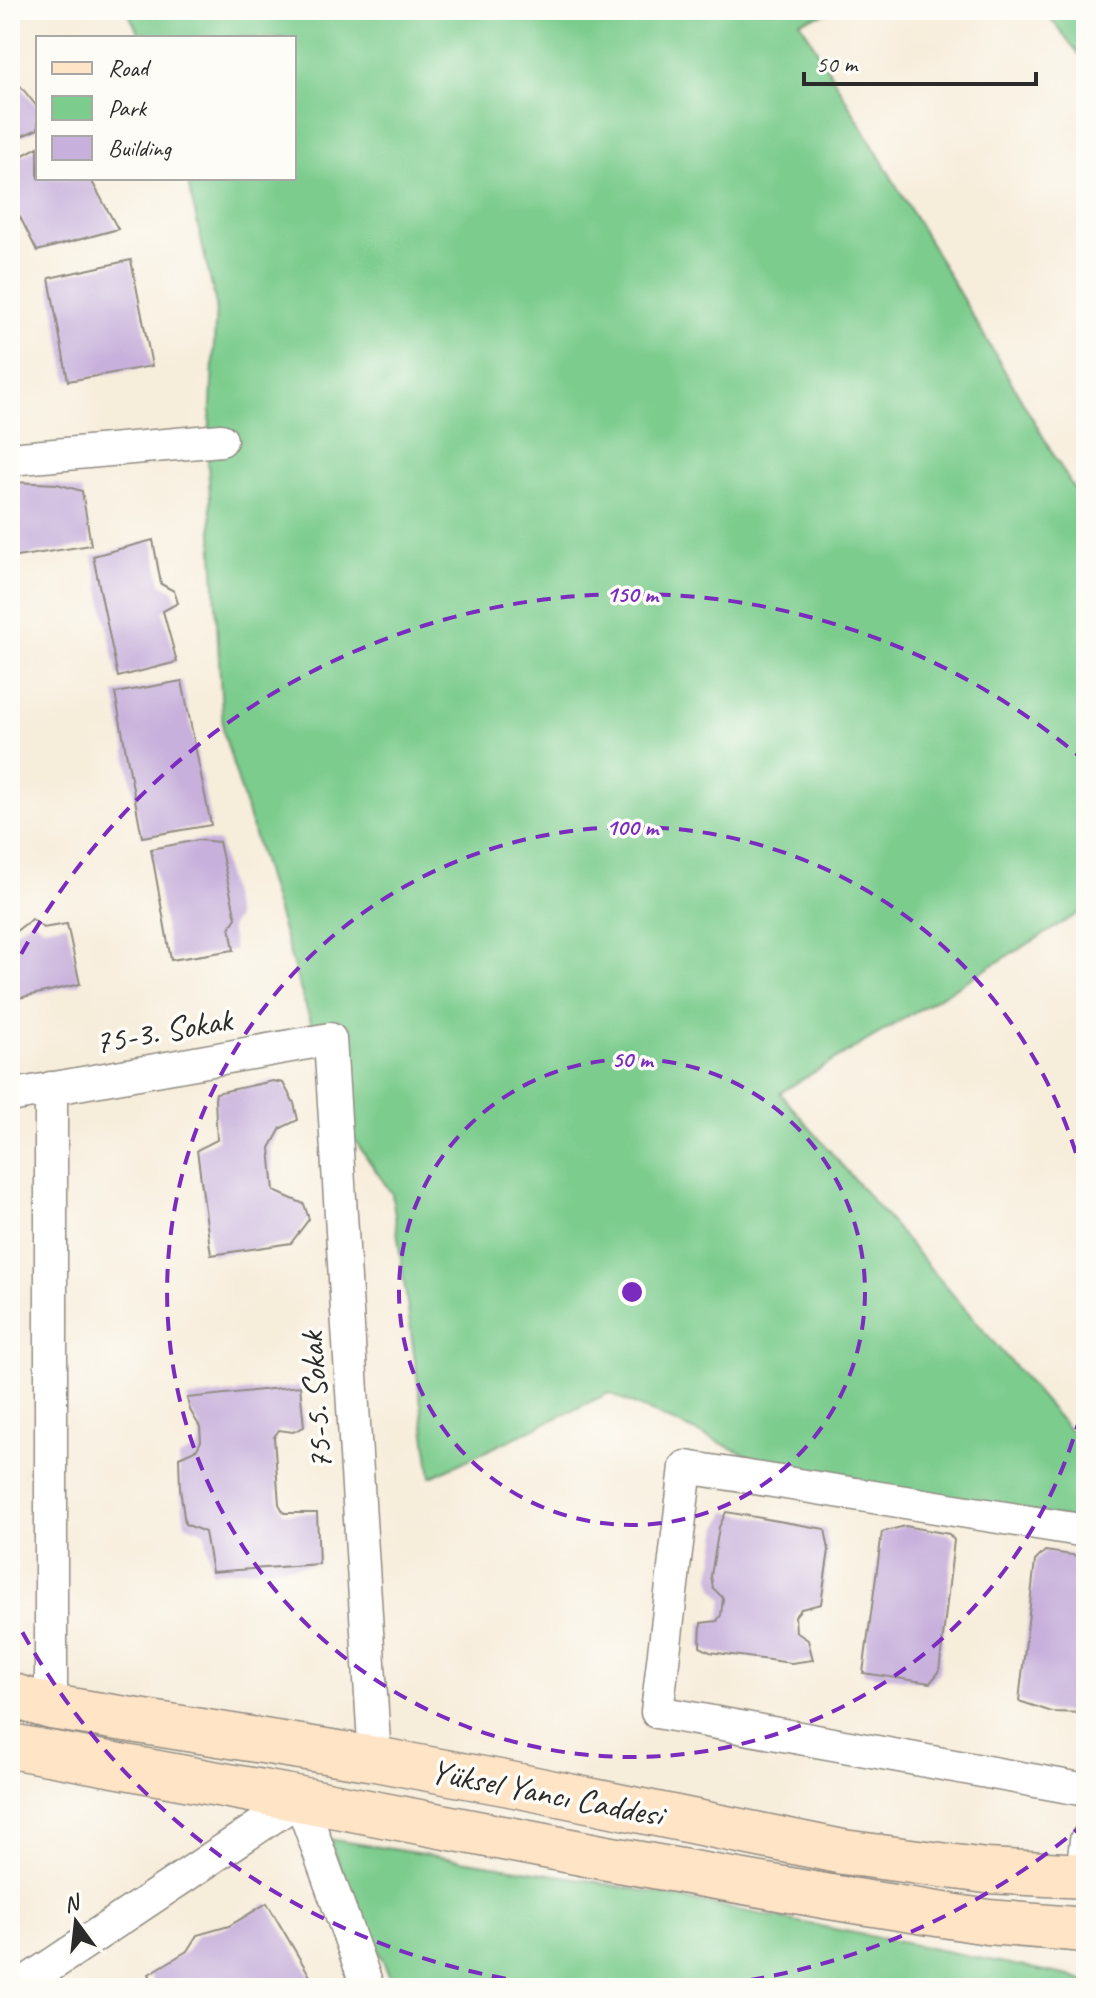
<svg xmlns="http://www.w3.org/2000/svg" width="1096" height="1998" font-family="Caveat,sans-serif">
<rect width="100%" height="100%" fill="#fdfcf7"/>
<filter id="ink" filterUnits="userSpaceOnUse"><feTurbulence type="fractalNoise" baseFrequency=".0125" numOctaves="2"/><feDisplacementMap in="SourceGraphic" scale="16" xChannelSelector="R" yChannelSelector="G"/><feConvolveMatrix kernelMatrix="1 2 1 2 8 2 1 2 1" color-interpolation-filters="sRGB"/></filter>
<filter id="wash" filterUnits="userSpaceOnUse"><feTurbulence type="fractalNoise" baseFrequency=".006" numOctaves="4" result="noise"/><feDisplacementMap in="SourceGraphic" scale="32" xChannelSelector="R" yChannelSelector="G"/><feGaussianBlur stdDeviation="1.8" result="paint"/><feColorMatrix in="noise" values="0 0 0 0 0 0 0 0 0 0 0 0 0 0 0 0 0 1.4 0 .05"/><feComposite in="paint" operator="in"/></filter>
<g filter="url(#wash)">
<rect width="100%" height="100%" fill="#f7eddb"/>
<g fill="#7ccc8d" stroke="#547c5c" stroke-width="2">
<polygon points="127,10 839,10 800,21 1086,510 1086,909 780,1093 1069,1430 1086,1438 1086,1521 794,1476 609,1393 431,1477 392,1194 345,1126 303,998 223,731 208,462 216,305 187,178 294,178 294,38 141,38"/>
<polygon points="1044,10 1086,10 1086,63"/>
<polygon points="328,1839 588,1880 1070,1976 1086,1982 1086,1988 395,1988"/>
</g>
<g id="blocks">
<g fill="#c7b0db">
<polygon points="10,73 38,108 38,129 10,141"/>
<polygon points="38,147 38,178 90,178 118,229 37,251 10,197 10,162"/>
<polygon points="131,260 152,366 68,381 49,278"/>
<polygon points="10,482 57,484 82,491 91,545 10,558"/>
<polygon points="153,540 161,584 174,591 178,603 163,611 177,662 118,677 93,556"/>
<polygon points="182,681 211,825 142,837 115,693"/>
<polygon points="198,840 219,842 236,918 230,927 234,950 171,960 151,849"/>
<polygon points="32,919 43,928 67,924 80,984 10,1000 10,932 16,931"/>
<polygon points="273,1081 283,1083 294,1103 298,1120 281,1128 270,1148 274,1191 304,1204 309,1219 291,1243 211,1255 197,1150 217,1140 215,1099 216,1093"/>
<polygon points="300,1386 304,1427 293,1432 279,1430 274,1437 279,1504 284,1513 317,1513 319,1564 212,1572 205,1532 185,1524 180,1488 179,1457 197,1449 201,1441 200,1427 190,1410 187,1398"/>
<polygon points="726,1512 825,1529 829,1550 821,1604 801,1609 795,1616 796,1632 808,1640 813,1660 791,1663 710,1652 700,1647 701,1623 717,1621 721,1615 723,1598 713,1588 711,1576 719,1527"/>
<polygon points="905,1526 949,1534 954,1540 939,1672 930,1683 863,1673 882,1532"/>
<polygon points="1045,1551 1086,1557 1086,1713 1052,1712 1019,1701 1035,1561"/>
<polygon points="267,1903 317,1988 157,1988 149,1974 187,1951 197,1935 229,1926"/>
</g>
</g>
</g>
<g filter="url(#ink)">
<use href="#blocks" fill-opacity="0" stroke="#918c83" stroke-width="2"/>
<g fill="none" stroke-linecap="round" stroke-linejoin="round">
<g stroke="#918c83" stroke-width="35">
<g id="street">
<polyline points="10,459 221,440"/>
<polyline points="51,1088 51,1707"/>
<polyline points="10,1096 330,1039 375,1759"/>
<polyline points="1086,1531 686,1467 657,1712 1086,1790"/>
<polyline points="1082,1875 1086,1840"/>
<polyline points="17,1988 300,1799 368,1988"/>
</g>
</g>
<g stroke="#918c83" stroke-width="47">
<g id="secondary">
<polyline points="10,1695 51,1707 375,1759 510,1784 843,1852 986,1871 1086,1876"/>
<polyline points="10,1746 300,1799 607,1858 830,1897 988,1922 1086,1930"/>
</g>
</g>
<use href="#street" stroke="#fff" stroke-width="32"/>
<use href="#secondary" stroke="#ffe4c6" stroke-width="44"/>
</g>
</g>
<g fill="none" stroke="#7b2cbf" stroke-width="4" stroke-dasharray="14 10">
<circle cx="632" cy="1292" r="233"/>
<path d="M1086 1393A465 465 0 1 1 1086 1191"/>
<path d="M1085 1823A698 698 0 0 1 687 1988M577 1988A698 698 0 0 1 10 1609M10 975A698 698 0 0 1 1085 761"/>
</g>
<g text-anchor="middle" stroke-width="7" stroke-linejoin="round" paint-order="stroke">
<g font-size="34" fill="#2b2b2b" stroke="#fdfcf7">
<text transform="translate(163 1030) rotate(-10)" y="12">75-3. Sokak</text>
<text transform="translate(315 1401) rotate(-94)" y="12">75-5. Sokak</text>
<text transform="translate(547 1792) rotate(11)" y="12">Yüksel Yancı Caddesi</text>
</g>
</g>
<circle cx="632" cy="1292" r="12" fill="#7b2cbf" stroke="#fdfcf7" stroke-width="4"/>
<g font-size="24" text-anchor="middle" font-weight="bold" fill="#7b2cbf" stroke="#fdfcf7" stroke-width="7" stroke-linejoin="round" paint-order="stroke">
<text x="632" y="602">150 m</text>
<text x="632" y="835">100 m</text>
<text x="632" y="1067">50 m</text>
</g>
<rect width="1096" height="1998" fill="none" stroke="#fdfcf7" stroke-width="40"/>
<rect x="36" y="36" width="260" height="144" fill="#fdfcf7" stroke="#a9a8a5" stroke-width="2"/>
<rect x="52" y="62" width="40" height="12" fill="#ffe4c6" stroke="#a9a8a5" stroke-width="2"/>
<text x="108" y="76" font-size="24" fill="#2b2b2b">Road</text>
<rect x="52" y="96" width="40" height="24" fill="#7ccc8d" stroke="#a9a8a5" stroke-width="2"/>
<text x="108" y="116" font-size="24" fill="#2b2b2b">Park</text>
<rect x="52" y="136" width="40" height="24" fill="#c7b0db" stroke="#a9a8a5" stroke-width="2"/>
<text x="108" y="156" font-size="24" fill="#2b2b2b">Building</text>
<g transform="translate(76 1922) rotate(345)" stroke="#fdfcf7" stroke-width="6" paint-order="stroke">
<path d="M0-6L14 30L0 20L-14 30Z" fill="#2b2b2b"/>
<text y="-12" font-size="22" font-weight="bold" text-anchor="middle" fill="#2b2b2b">N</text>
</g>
<path d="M804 72v12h232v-12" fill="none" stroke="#2b2b2b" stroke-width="4"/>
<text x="816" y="72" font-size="24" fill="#2b2b2b" stroke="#fdfcf7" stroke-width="6" paint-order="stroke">50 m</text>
</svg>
